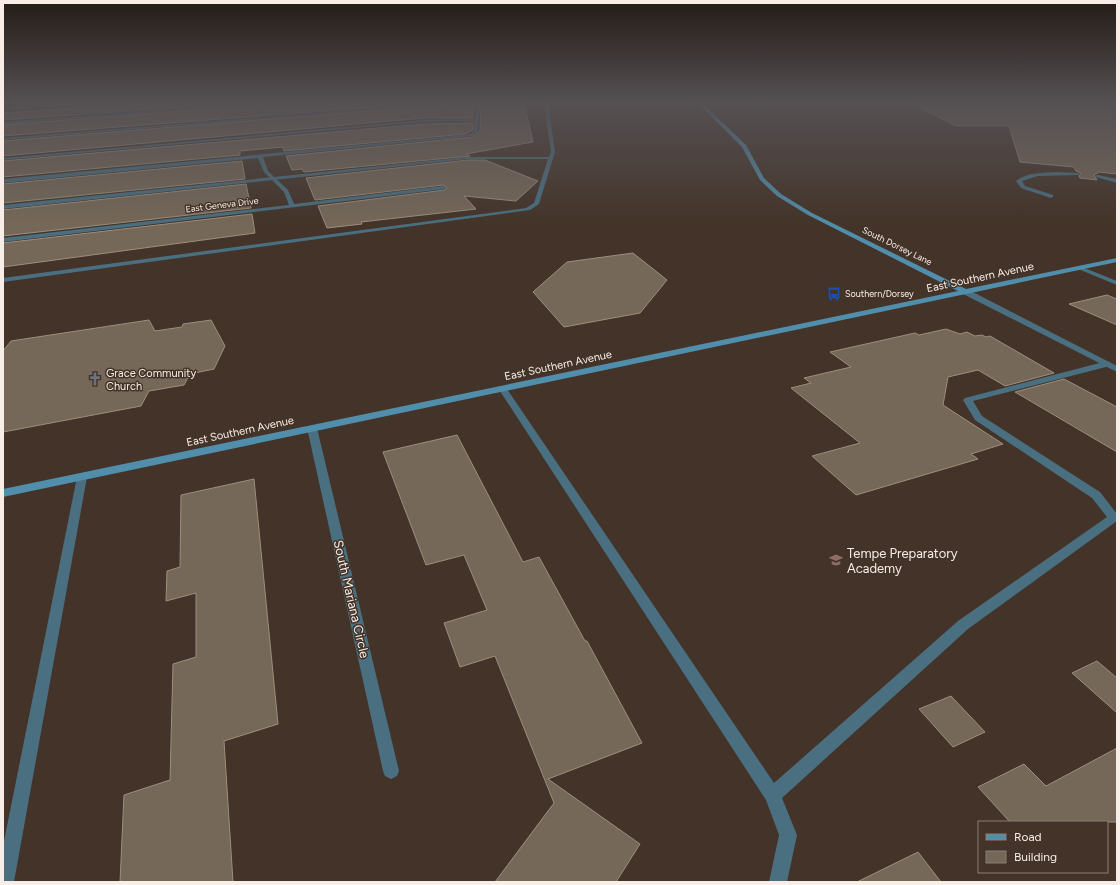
<svg xmlns="http://www.w3.org/2000/svg" width="1120" height="885" font-family="Figtree,sans-serif">
<rect width="100%" height="100%" fill="#433328"/>
<g fill="#756858" stroke="#9d8f7e">
<polygon points="149,103 241,103 3,120 3,113"/>
<polygon points="270,103 426,103 3,136 3,125 269,104"/>
<polygon points="453,103 474,103 473,118 424,118 3,156 3,141 452,104"/>
<polygon points="481,103 524,103 533,142 466,154 470,156 304,172 302,169 292,170 286,156 472,137 480,131"/>
<polygon points="911,103 1117,103 1117,174 1099,172 1094,175 1097,180 1080,178 1079,176 1081,173 1076,171 1074,167 1020,162 1009,126 956,126"/>
<polygon points="473,123 473,130 465,134 284,151 283,147 240,151 240,155 3,177 3,161 424,124"/>
<polygon points="468,160 485,160 538,181 516,201 464,196 476,209 361,222 362,224 327,228 318,206 445,190 447,188 443,185 315,200 306,178"/>
<polygon points="242,161 245,179 3,203 3,184"/>
<polygon points="246,184 251,208 3,236 3,210"/>
<polygon points="252,214 255,233 3,267 3,243"/>
<polygon points="633,253 667,280 640,313 564,327 533,292 567,262"/>
<polygon points="1107,295 1117,299 1117,325 1069,304"/>
<polygon points="149,320 155,331 182,327 183,324 211,320 225,346 214,369 190,374 184,385 149,391 141,406 3,432 3,351 11,341"/>
<polygon points="946,329 960,334 967,332 975,336 982,335 986,337 990,336 1054,373 1005,386 978,370 948,377 943,405 1003,444 971,454 978,459 856,495 812,456 860,443 791,388 811,383 804,378 851,367 830,352 915,333 919,335"/>
<polygon points="1064,379 1117,407 1117,452 1015,392"/>
<polygon points="457,435 523,562 539,557 585,641 587,641 642,743 548,779 640,844 616,882 495,882 554,803 495,656 460,667 444,623 487,610 464,555 426,565 383,452"/>
<polygon points="254,479 278,724 224,741 233,882 120,882 124,795 170,780 173,664 196,657 196,593 166,601 167,571 180,567 181,495"/>
<polygon points="1097,661 1117,678 1117,713 1072,673"/>
<polygon points="951,696 985,732 953,747 919,709"/>
<polygon points="1117,748 1117,822 1010,822 978,787 1024,764 1046,786"/>
<polygon points="918,852 941,882 857,882"/>
</g>
<g fill="none" stroke-linecap="round" stroke-linejoin="round">
<g fill="#496f81" fill-rule="evenodd">
<polygon points="257,103 269,103 3,124 3,122"/>
<polygon points="544,103 548,103 555,152 539,204 530,210 3,282 3,278 526,208 534,203 548,159 468,159 3,209 3,205 468,157 549,157 551,152"/>
<polygon points="477,119 478,121 424,122 3,160 3,158 424,120"/>
<path d="M1056,172L1078,173L1080,174L1078,175L1038,176L1022,181L1025,186L1053,195V197L1051,198L1021,188L1016,181C1027,172 1043,173 1056,172Z"/>
<polygon points="1098,175 1117,179 1117,183 1096,177 1096,175"/>
<polygon points="1078,267 1082,267 1117,281 1117,285 1078,269"/>
<polygon points="1107,361 1110,362 1111,364 1110,366 973,401 982,416 1100,492 1117,514 1117,521 968,629 782,798 797,835 787,882 769,882 779,835 766,800 498,388 499,386 505,386 774,783 958,621 1107,517 1092,498 975,420 963,400 965,398"/>
<polygon points="82,474 87,477 14,882 3,882 3,846 77,477"/>
</g>
<g fill="#496f81" fill-rule="evenodd">
<polygon points="80,103 93,103 3,110 3,108"/>
<polygon points="441,103 452,103 3,140 3,138"/>
<polygon points="476,103 480,103 478,131 472,136 263,157 268,171 288,190 294,204 443,186 446,188 445,189 3,242 3,238 289,205 284,192 264,172 258,158 3,183 3,179 465,135 470,134 474,131"/>
<polygon points="963,290 969,290 1117,366 1117,372 963,294"/>
<polygon points="312,425 317,428 399,771 397,776 391,779 385,776 383,771 307,428"/>
</g>
<polygon fill="#508eab" fill-rule="evenodd" points="698,103 702,103 746,145 764,178 781,194 812,213 966,289 1117,258 1117,262 3,497 3,489 958,291 808,215 777,196 760,180 742,147"/>
</g>
<linearGradient id="sky" x2="0" y2="1"><stop stop-color="#251c16"/><stop offset="0.45" stop-color="#555053"/><stop offset="1" stop-color="#555053" stop-opacity="0"/></linearGradient>
<rect width="1120" height="227" fill="url(#sky)"/>
<defs>
<g id="bus-bare" transform="scale(1.08)"><path d="M-5-6H5V4H4V6H2V4H-2V6H-4V4H-5ZM-3.5-4V0h7V-4ZM-3.5 1.2v1.5H-2V1.2ZM2 1.2v1.5H3.5V1.2Z" fill="#1a4fb4" stroke="#433328" stroke-width="2.5" paint-order="stroke"/></g>
<g id="church-bare" transform="scale(1.08)"><path d="M-1.2-6h2.4v3.5h3.3v2.4h-3.3V6h-2.4V-.1h-3.3v-2.4h3.3Z" fill="#6b7280" stroke="#433328" stroke-width="2.5" paint-order="stroke"/></g>
<g id="school-bare" transform="scale(1.08)"><path d="M0-5L7-2L0 1L-7-2ZM-4 1L0 2.5L4 1V4Q0 6-4 4Z" fill="#8d6e63" stroke="#433328" stroke-width="2.5" paint-order="stroke"/></g>
</defs>
<g fill-rule="evenodd">
<use href="#bus-bare" x="834" y="294"/>
<use href="#church-bare" x="95" y="379"/>
<use href="#school-bare" x="836" y="560"/>
</g>
<g text-anchor="middle" stroke-width="3" stroke-linejoin="round" paint-order="stroke">
<g font-size="9" fill="#f9eee7" stroke="#433328">
<text transform="translate(222 205) rotate(-7)" y="3">East Geneva Drive</text>
<text transform="translate(897 246) rotate(26)" y="3">South Dorsey Lane</text>
</g>
<g font-size="9" fill="#f9eee7" stroke="#433328" text-anchor="start">
<text x="845" y="297">Southern/Dorsey</text>
</g>
<g font-size="11" fill="#f9eee7" stroke="#433328">
<text transform="translate(980 277) rotate(-12)" y="4">East Southern Avenue</text>
<text transform="translate(558 365) rotate(-12)" y="4">East Southern Avenue</text>
<text transform="translate(240 431) rotate(-12)" y="4">East Southern Avenue</text>
</g>
<g font-size="11" fill="#f9eee7" stroke="#433328" text-anchor="start">
<text x="106" y="377">Grace Community<tspan x="106" dy="13">Church</tspan></text>
</g>
<g font-size="13" fill="#f9eee7" stroke="#433328" text-anchor="start">
<text x="847" y="558">Tempe Preparatory<tspan x="847" dy="15">Academy</tspan></text>
</g>
<g font-size="13" fill="#f9eee7" stroke="#433328">
<text transform="translate(352 599) rotate(77)" y="5">South Mariana Circle</text>
</g>
</g>
<rect width="1120" height="885" fill="none" stroke="#f9eee7" stroke-width="8"/>
<rect x="978" y="821" width="130" height="52" fill="#433328" stroke="#8c7e74"/>
<rect x="986" y="834" width="20" height="6" fill="#508eab" stroke="#8c7e74"/>
<text x="1014" y="841" font-size="12" fill="#f9eee7">Road</text>
<rect x="986" y="851" width="20" height="12" fill="#756858" stroke="#8c7e74"/>
<text x="1014" y="861" font-size="12" fill="#f9eee7">Building</text>
</svg>
